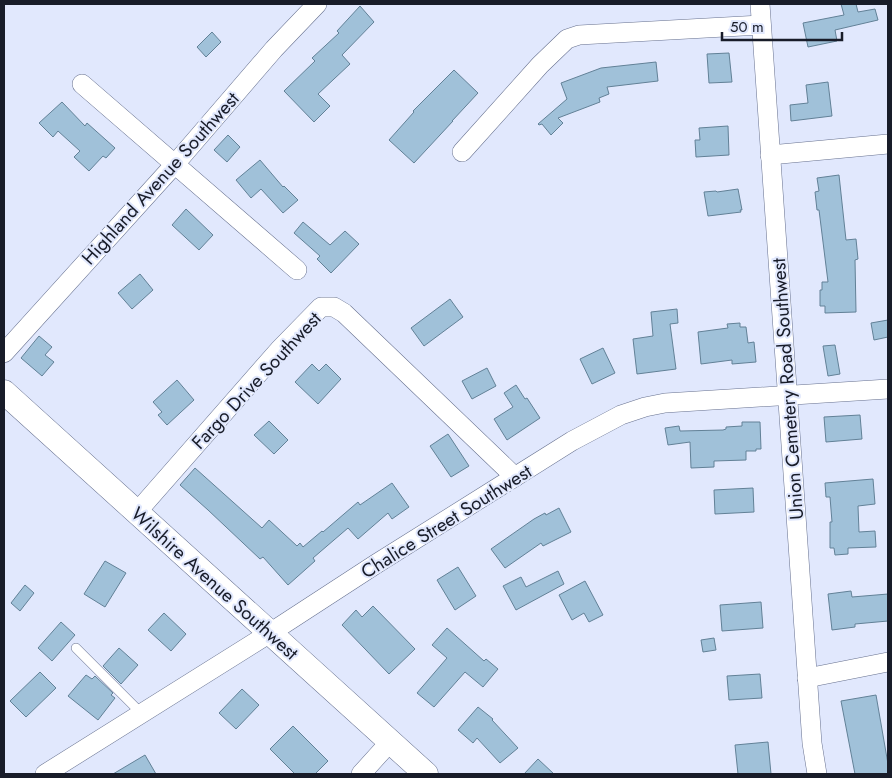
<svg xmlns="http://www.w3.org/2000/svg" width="892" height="778" font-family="Jost,sans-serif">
<rect width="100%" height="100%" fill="#e1e8fd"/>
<g fill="#a0c1d9" stroke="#628197">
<polygon points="841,4 856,4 858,12 875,9 878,20 835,30 837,41 808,47 803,23 844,15"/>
<polygon points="360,6 374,22 342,55 350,64 318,94 330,106 314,122 284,91 315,61 312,58 339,33 337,31"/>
<polygon points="212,32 221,42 206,57 197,47"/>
<polygon points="729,53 732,82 709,83 707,54"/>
<polygon points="656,62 658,81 607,87 609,94 599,98 600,102 558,118 563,123 551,135 542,124 539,125 538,124 567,99 561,83 601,68"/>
<polygon points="454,70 478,93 452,121 453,121 414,163 389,140 414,112 413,111"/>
<polygon points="828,82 832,116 791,121 790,105 808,103 806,85"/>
<polygon points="62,102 85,126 87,123 115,148 106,158 103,156 89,171 74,157 80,151 58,131 53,137 39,123"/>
<polygon points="728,126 729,155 696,157 695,140 700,140 699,128"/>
<polygon points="228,135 240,147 227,162 214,150"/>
<polygon points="260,160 283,187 284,186 298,200 283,213 261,189 251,198 236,180"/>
<polygon points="839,175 846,240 856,239 858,259 855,260 856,312 825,313 825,306 820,306 820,290 822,290 822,282 828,282 819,210 817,210 815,192 819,191 817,178"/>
<polygon points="738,189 742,210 740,210 741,212 708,216 704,192 716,191 717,192"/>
<polygon points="186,209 213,235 199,250 172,225"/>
<polygon points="303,222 330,245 345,231 359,244 331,273 317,259 320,256 294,233"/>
<polygon points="140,274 153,290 132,309 118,293"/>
<polygon points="450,299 463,317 424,346 411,328"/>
<polygon points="677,309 678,323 670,324 676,369 637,374 633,339 653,336 651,312"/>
<polygon points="888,320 888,337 874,340 871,323"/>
<polygon points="740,323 740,327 746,327 748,343 754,342 756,362 732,364 732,360 701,364 698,332 728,328 727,324"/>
<polygon points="39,336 52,347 45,355 54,362 42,376 21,358"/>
<polygon points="835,345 840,374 828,376 823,346"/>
<polygon points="603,348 615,373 592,384 580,359"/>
<polygon points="312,364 319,371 326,364 341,379 318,404 295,382"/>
<polygon points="487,368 496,386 472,399 462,381"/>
<polygon points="177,380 194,400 167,425 158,415 162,412 153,402"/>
<polygon points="516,385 525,399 527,398 540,418 507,440 494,419 513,407 504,393"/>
<polygon points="860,415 862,439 826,442 824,417"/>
<polygon points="269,421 288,440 274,454 254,435"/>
<polygon points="742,422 760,422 761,449 756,449 756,451 746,451 746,460 714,461 714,467 691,468 690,442 668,445 665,428 679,426 680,431 723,430 726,429 726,427 742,426"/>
<polygon points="448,434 469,466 451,477 430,446"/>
<polygon points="195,468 262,528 269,520 297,546 300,543 303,547 322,531 323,532 358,502 360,505 392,483 409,507 392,519 388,513 358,539 348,528 313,558 315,561 288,585 263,557 260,559 208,510 180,485"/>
<polygon points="873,479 875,504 858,506 859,532 875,531 876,547 848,548 848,554 835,555 834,548 830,548 830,522 832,522 830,497 826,497 825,483"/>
<polygon points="753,488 754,512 715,514 714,490"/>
<polygon points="559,508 571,532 543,546 541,543 505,568 491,549 534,519 545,513 546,515"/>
<polygon points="105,561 126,573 105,607 84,594"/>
<polygon points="458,567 476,596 455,610 437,580"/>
<polygon points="558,571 564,584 516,610 503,586 521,577 526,587"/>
<polygon points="585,581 603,615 589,622 584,613 572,620 559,595"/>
<polygon points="25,585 34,593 20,611 11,603"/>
<polygon points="851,591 852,597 888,594 888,621 855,624 855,627 832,630 828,594"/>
<polygon points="761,602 763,628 722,631 720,605"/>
<polygon points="373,606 415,649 389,674 342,625 356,610 362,617"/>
<polygon points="164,613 186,634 171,651 148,630"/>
<polygon points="61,622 75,635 52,661 38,648"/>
<polygon points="447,628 484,661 486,659 498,669 483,687 465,672 434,707 417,693 447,658 432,645"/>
<polygon points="714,638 716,650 703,652 701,640"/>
<polygon points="119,648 138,665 121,684 103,666"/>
<polygon points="40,672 56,688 26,717 10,701"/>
<polygon points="760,674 762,698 729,700 727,676"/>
<polygon points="86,675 92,679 95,676 113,693 111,695 115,698 98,720 68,696"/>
<polygon points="242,689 259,705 236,729 219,713"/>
<polygon points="876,695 888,764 888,774 855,774 841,701"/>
<polygon points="478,707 493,719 492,720 518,748 500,763 477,738 473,743 458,730"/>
<polygon points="293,726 328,761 315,774 295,774 270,749"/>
<polygon points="768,742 771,774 738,774 735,745"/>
<polygon points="145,755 156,774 113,774"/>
<polygon points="538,759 554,774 524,774"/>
</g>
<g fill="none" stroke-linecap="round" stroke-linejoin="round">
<g stroke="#67718f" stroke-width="10">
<polyline id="service" points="76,648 142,714"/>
</g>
<g stroke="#67718f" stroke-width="20">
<g id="minor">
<polyline points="760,4 812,743 817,774"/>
<polyline points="82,84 297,270"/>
<polyline points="462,152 540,65 567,39 579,35 761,25"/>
<polyline points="770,155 888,144"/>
<polyline points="4,353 175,164 274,49 317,4"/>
<polyline points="137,512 279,350 321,307 334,307 344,313 515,477"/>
<polyline points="807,678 888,662"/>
<polyline points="45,774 270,633 376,564 572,441 621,415 645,407 665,403 888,389"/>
<polyline points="361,774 390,742"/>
</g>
</g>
<g stroke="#67718f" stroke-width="25">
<polyline id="tertiary" points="4,392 426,774"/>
</g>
<use href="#service" stroke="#fff" stroke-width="9"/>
<use href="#minor" stroke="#fff" stroke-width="19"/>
<use href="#tertiary" stroke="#fff" stroke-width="24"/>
</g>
<g text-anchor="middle" stroke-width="4" stroke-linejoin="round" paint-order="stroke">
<g font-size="19" fill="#181c29" stroke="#e1e8fd">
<text transform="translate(160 178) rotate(-48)" y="7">Highland Avenue Southwest</text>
<text transform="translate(256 380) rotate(-47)" y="7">Fargo Drive Southwest</text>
<text transform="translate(787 389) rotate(-94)" y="7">Union Cemetery Road Southwest</text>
<text transform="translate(446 521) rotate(-32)" y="7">Chalice Street Southwest</text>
<text transform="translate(215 583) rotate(42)" y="7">Wilshire Avenue Southwest</text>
</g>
</g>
<rect width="892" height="778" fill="none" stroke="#181c29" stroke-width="10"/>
<path d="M722 32v8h120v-8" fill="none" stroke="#181c29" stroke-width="2.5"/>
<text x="730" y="32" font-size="15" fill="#181c29" stroke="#e1e8fd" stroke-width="4" paint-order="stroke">50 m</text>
</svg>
